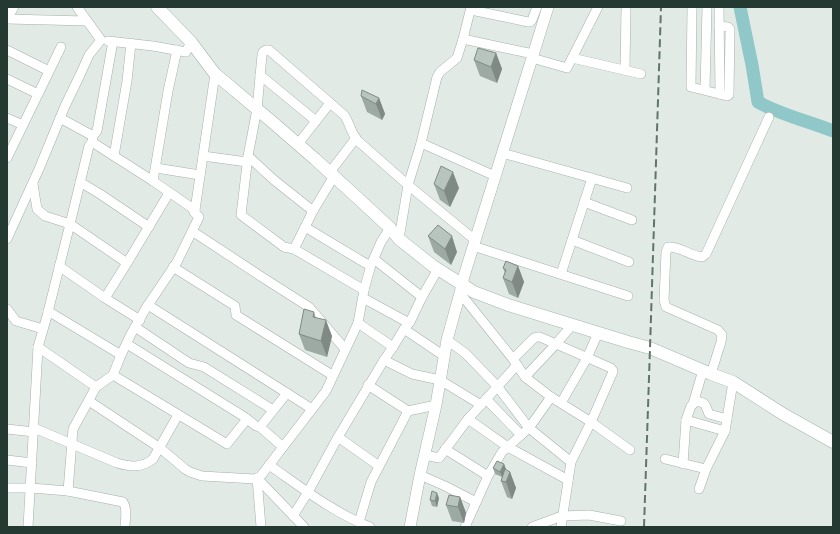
<svg xmlns="http://www.w3.org/2000/svg" width="840" height="534" font-family="'Exo 2',sans-serif">
<rect width="100%" height="100%" fill="#e2eae5"/>
<g fill="none" stroke-linecap="round" stroke-linejoin="round">
<path stroke="#90c7c9" stroke-width="13" d="M740,7L752,65L758,102C781,115 808,121 833,131"/>
<g stroke="#a5b1ab" stroke-width="10">
<g id="minor">
<polyline points="692,7 691,87 727,96 729,95 730,29 728,27 719,26"/>
<polyline points="719,7 720,94"/>
<polyline points="471,10 500,16 528,22 530,22 532,20 537,7"/>
<polyline points="7,19 87,21"/>
<polyline points="7,19 14,7"/>
<polyline points="463,39 533,54"/>
<polyline points="108,41 153,46 186,52 191,42"/>
<polyline points="7,50 49,71"/>
<polyline points="532,58 567,68 598,7"/>
<polyline points="572,58 641,74"/>
<polyline points="625,70 626,7"/>
<polyline points="260,75 316,121"/>
<polyline points="7,79 38,94"/>
<polyline points="705,90 707,7"/>
<polyline points="7,118 23,125"/>
<polyline points="60,118 93,136 92,142 153,181 168,91 177,50"/>
<polyline points="93,136 97,131 113,41"/>
<polyline points="421,143 495,176"/>
<polyline points="298,144 330,103"/>
<polyline points="502,153 627,188"/>
<polyline points="114,156 127,81 131,43"/>
<polyline points="203,156 247,162"/>
<polyline points="248,156 274,180 313,211"/>
<polyline points="7,158 61,47"/>
<polyline points="156,168 200,175"/>
<polyline points="330,172 356,138"/>
<path d="M334,176L313,211L294,249L284,247L241,215L248,156L257,109L262,55L263,52L266,50H269L344,115C350,123 351,134 358,141L408,185L475,240"/>
<polyline points="153,181 195,210 215,74"/>
<polyline points="80,182 100,194 149,227"/>
<polyline points="33,184 37,209 45,216 70,224 89,146 92,142"/>
<polyline points="584,202 632,220"/>
<polyline points="305,227 365,263 371,265 381,242 390,228"/>
<polyline points="192,231 265,279 309,307 345,349"/>
<polyline points="7,239 39,169 65,106 80,75 89,55 101,40 77,7"/>
<polyline points="399,239 408,185 421,143 437,77 440,72 457,58 463,39 471,7"/>
<polyline points="572,240 629,262"/>
<polyline points="473,246 628,296"/>
<polyline points="294,249 364,290 371,265"/>
<polyline points="374,259 422,297"/>
<polyline points="59,266 105,298 127,263 169,193"/>
<polyline points="173,267 235,306 236,315 332,375"/>
<polyline points="561,274 592,178"/>
<polyline points="460,293 513,359 525,377 551,397 591,422 571,462 561,527"/>
<polyline points="105,298 140,320"/>
<polyline points="363,298 409,323"/>
<polyline points="148,305 312,409"/>
<polyline points="7,309 16,321 43,329"/>
<polyline points="48,311 121,355 131,334 146,308 177,262 199,217 194,212 195,210"/>
<polyline points="358,323 393,347"/>
<polyline points="135,327 189,363 204,367 273,410"/>
<polyline points="404,329 444,356"/>
<polyline points="447,340 465,353 497,386 529,428 571,462"/>
<polyline points="127,344 243,416 256,426 260,427 287,393"/>
<polyline points="38,347 96,387"/>
<polyline points="121,355 113,375 227,444 247,419"/>
<polyline points="513,359 534,338 537,337 540,337 611,368 613,371 612,374 591,422 630,450"/>
<polyline points="384,360 412,374 440,380 481,405"/>
<path d="M711,374L721,342L722,335L718,330L666,307L664,300L666,252L668,247C680,246 690,256 702,257L706,254L769,117"/>
<polyline points="525,377 556,344 572,325"/>
<polyline points="368,385 408,411 436,405"/>
<polyline points="486,399 521,435"/>
<polyline points="89,401 160,448 185,469 190,472 202,476 255,479 260,477 283,447 326,391 358,323 364,290"/>
<polyline points="561,403 587,358 598,333"/>
<polyline points="693,404 703,370"/>
<polyline points="468,419 508,447 568,480"/>
<polyline points="686,420 725,431"/>
<polyline points="260,427 283,447"/>
<path d="M34,428L117,463C130,467 142,468 153,459L178,415"/>
<polyline points="7,429 34,432"/>
<polyline points="338,437 379,466"/>
<polyline points="445,449 488,476"/>
<polyline points="425,455 439,458 468,419 517,365"/>
<polyline points="665,459 706,469"/>
<polyline points="7,460 32,463"/>
<path d="M683,464L686,420L691,406L696,401C707,403 705,405 709,414L727,419"/>
<path d="M269,465C301,487 334,513 370,527"/>
<polyline points="420,475 445,486 476,502"/>
<polyline points="257,478 304,527"/>
<polyline points="257,478 261,527"/>
<polyline points="7,488 31,488 68,491 73,429 96,387 113,375"/>
<polyline points="699,489 706,469 725,431 733,382"/>
<path d="M68,491L123,502C128,509 125,519 125,527"/>
<polyline points="293,516 308,492 338,437 384,360 393,347 404,329 410,322 422,297 438,269"/>
<polyline points="359,522 371,482 408,411"/>
<polyline points="28,527 38,347 47,316 70,224 127,263"/>
<polyline points="465,527 488,476 502,452 529,428 551,397"/>
<polyline points="532,527 562,516 589,515 621,521"/>
</g>
</g>
<g stroke="#a5b1ab" stroke-width="12">
<polyline id="tertiary" points="410,527 420,475 436,405 447,340 460,293 464,276 548,7"/>
</g>
<g stroke="#a2b5ac" stroke-width="13">
<polyline id="secondary" points="157,7 191,42 215,74 226,83 270,120 315,159 362,202 390,228 399,239 433,266 474,292 508,305 628,342 650,348 711,374 733,382 783,414 833,442"/>
</g>
<use href="#minor" stroke="#fff" stroke-width="9"/>
<use href="#tertiary" stroke="#fff" stroke-width="11"/>
<use href="#secondary" stroke="#fff" stroke-width="12"/>
<polyline stroke="#5e756c" stroke-width="2" stroke-dasharray="8 4" stroke-linecap="butt" points="644,527 650,348 661,7"/>
</g>
<g fill="#9da9a3">
<polygon points="496,53 502,69 497,83 480,76 474,60"/>
<polygon points="361,96 379,98 385,114 382,120 367,112"/>
<polygon points="434,184 459,188 450,207 440,200"/>
<polygon points="428,236 457,252 451,265 434,252"/>
<polygon points="518,266 524,282 518,298 509,294 503,278 505,273 503,268"/>
<polygon points="314,312 316,318 332,336 327,357 305,350 299,334"/>
<polygon points="504,464 506,470 510,472 516,488 512,499 507,497 501,481 502,477 495,474 493,468"/>
<polygon points="460,497 466,513 464,523 452,521 446,505"/>
<polygon points="439,498 437,507 432,506 430,500"/>
</g>
<g fill="#808a85">
<polygon points="496,53 502,69 497,83 491,67"/>
<polygon points="379,98 385,114 382,120 376,104"/>
<polygon points="453,172 459,188 450,207 444,191"/>
<polygon points="452,236 457,252 451,265 445,249"/>
<polygon points="518,266 524,282 518,298 512,282"/>
<polygon points="326,320 332,336 327,357 321,341"/>
<polygon points="504,464 506,469 502,477 500,472"/>
<polygon points="510,472 516,488 512,499 506,482"/>
<polygon points="437,493 439,498 437,507 435,501"/>
<polygon points="460,497 466,513 464,523 458,507"/>
</g>
<g fill="#b7c5be" stroke="#808a85">
<polygon points="478,48 496,53 491,67 474,60"/>
<polygon points="362,90 379,98 376,104 361,96"/>
<polygon points="441,166 453,172 444,191 434,184"/>
<polygon points="438,225 452,236 445,249 428,236"/>
<polygon points="506,261 518,266 512,282 503,278 506,270 503,268"/>
<polygon points="304,309 314,312 313,317 326,320 321,341 299,334"/>
<polygon points="497,461 504,464 500,472 493,468"/>
<polygon points="505,469 510,472 506,482 501,481"/>
<polygon points="432,491 437,493 435,501 430,500"/>
<polygon points="449,495 460,497 458,507 446,505"/>
</g>
<rect width="840" height="534" fill="none" stroke="#243931" stroke-width="16"/>
</svg>
